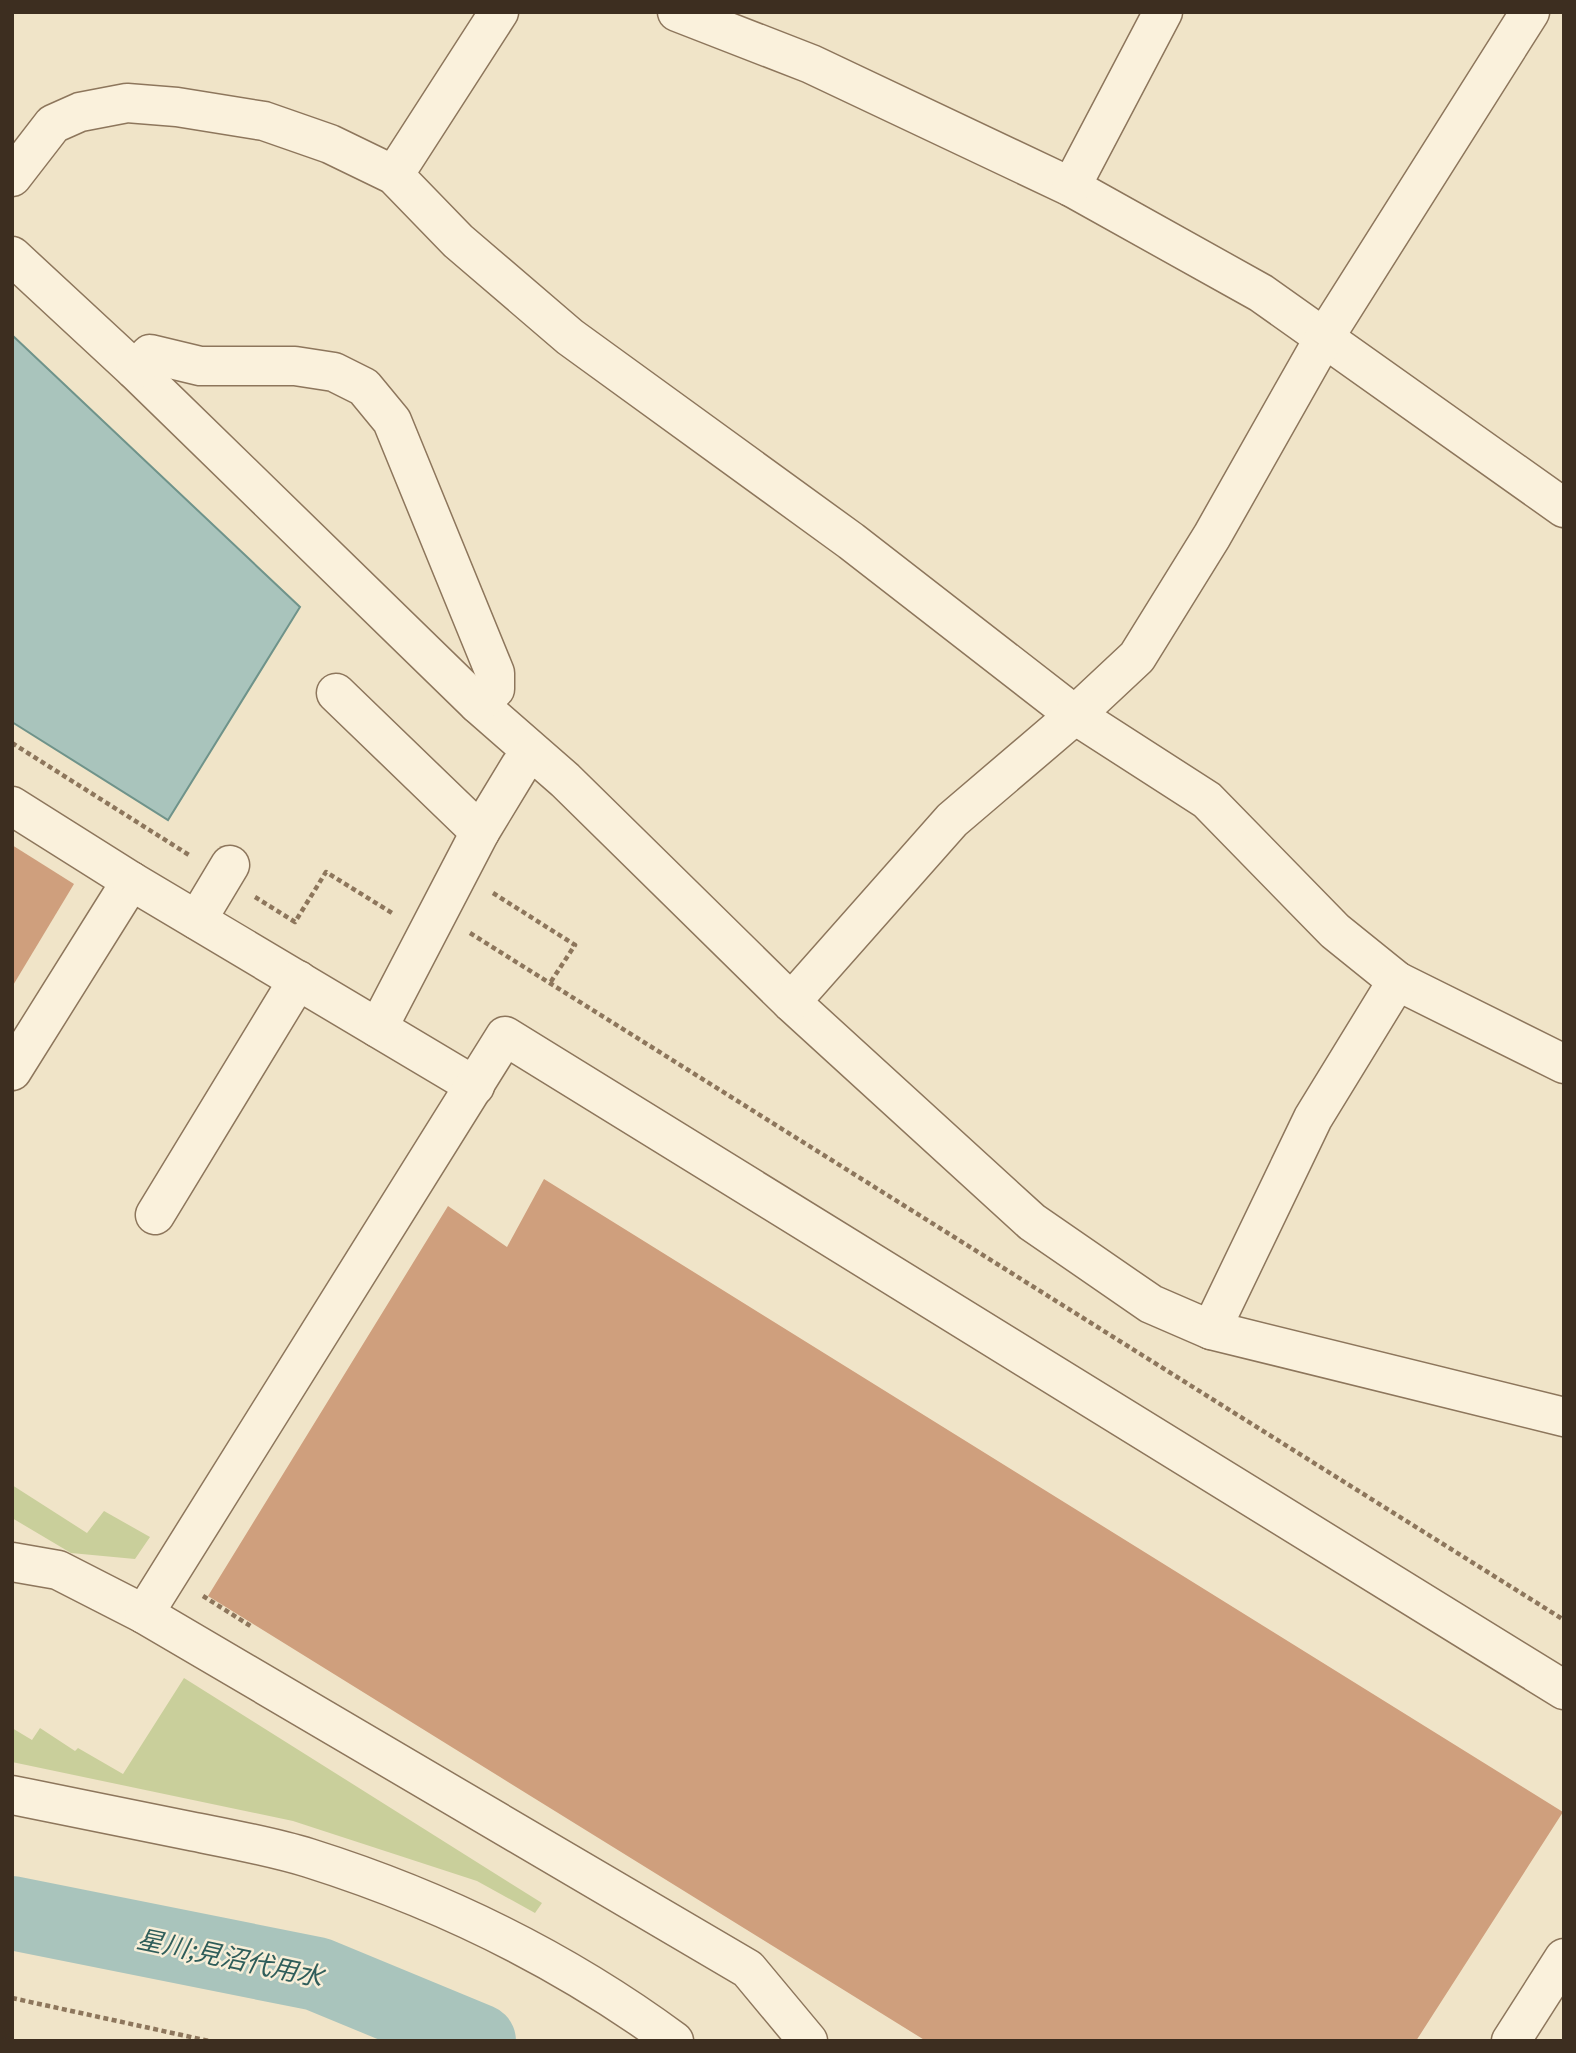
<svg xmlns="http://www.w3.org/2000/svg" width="1576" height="2053" font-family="Georgia,'Noto Sans JP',serif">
<rect width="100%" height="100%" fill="#f0e4c8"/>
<g fill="#c9cf9b">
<polygon points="12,1485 87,1533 104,1511 150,1537 135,1559 71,1553 12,1518"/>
<polygon points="184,1678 542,1903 535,1913 477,1881 293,1821 12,1762 12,1728 32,1740 40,1728 75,1751 78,1748 123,1774"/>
</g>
<polygon fill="#a9c4bc" stroke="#6f938a" stroke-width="2" points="12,335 300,607 168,820 12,722"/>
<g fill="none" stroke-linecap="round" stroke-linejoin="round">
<polyline stroke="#a9c4bc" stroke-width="74" points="12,1913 317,1974 479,2041"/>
</g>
<g fill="#cf9f7d">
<polygon points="12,845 74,884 12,987"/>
<polygon points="544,1179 1563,1812 1416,2041 926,2041 208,1596 448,1206 507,1247"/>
</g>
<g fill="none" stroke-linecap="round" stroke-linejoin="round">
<g stroke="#8d765c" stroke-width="41">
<g id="minor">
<polyline points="677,12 811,64 1071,187 1261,293 1564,508"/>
<polyline points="394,175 499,12"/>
<polyline points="12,177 53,124 80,112 127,103 177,107 264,121 330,144 394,175 458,241 570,337 851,541 1075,715 1207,800 1335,931 1397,981 1564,1064"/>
<polyline points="1071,187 1163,12"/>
<polyline points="12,256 135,370 478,704 565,780 791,1002 1032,1222 1151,1304 1211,1330 1564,1417"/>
<polyline points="135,370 150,354 200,366 295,366 334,372 364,387 392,421 495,673 495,689 478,704"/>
<polyline points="336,693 480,832"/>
<polyline points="12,806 131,881 12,1071"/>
<polyline points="131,881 475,1086"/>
<polyline points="197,920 230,865"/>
<polyline points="791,1002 952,820 1075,715 1137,657 1212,536 1324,338 1530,12"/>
<polyline points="378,1028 480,832 520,766 534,755"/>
<polyline points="155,1215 298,980"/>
<polyline points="1211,1330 1313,1118 1397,981"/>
<polyline points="12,1562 58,1570 144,1614"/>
<path d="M12,1795C71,1807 131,1819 190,1831C230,1839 270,1846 309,1858C439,1899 564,1960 674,2041"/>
<polyline points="808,2041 748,1969 144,1614 505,1036 1564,1690"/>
<polyline points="1511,2041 1564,1958"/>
</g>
</g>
<g stroke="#8d765c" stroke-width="4.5" stroke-dasharray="5 3.5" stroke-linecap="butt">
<polyline points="12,743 189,855"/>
<polyline points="493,893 575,945 550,983"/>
<polyline points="255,897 295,922 326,872 392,913"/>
<polyline points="470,933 1564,1620"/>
<polyline points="203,1596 252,1627"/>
<polyline points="12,1998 209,2041"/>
</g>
<use href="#minor" stroke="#faf1dc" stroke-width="38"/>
</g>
<g text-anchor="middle" stroke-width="5" stroke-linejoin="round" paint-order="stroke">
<g font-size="26" font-style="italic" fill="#2f5d5a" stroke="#f7eed8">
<text transform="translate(230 1958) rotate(12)" y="9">星川;見沼代用水</text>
</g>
</g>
<rect width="1576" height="2053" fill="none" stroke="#3d2e20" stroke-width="28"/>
</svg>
